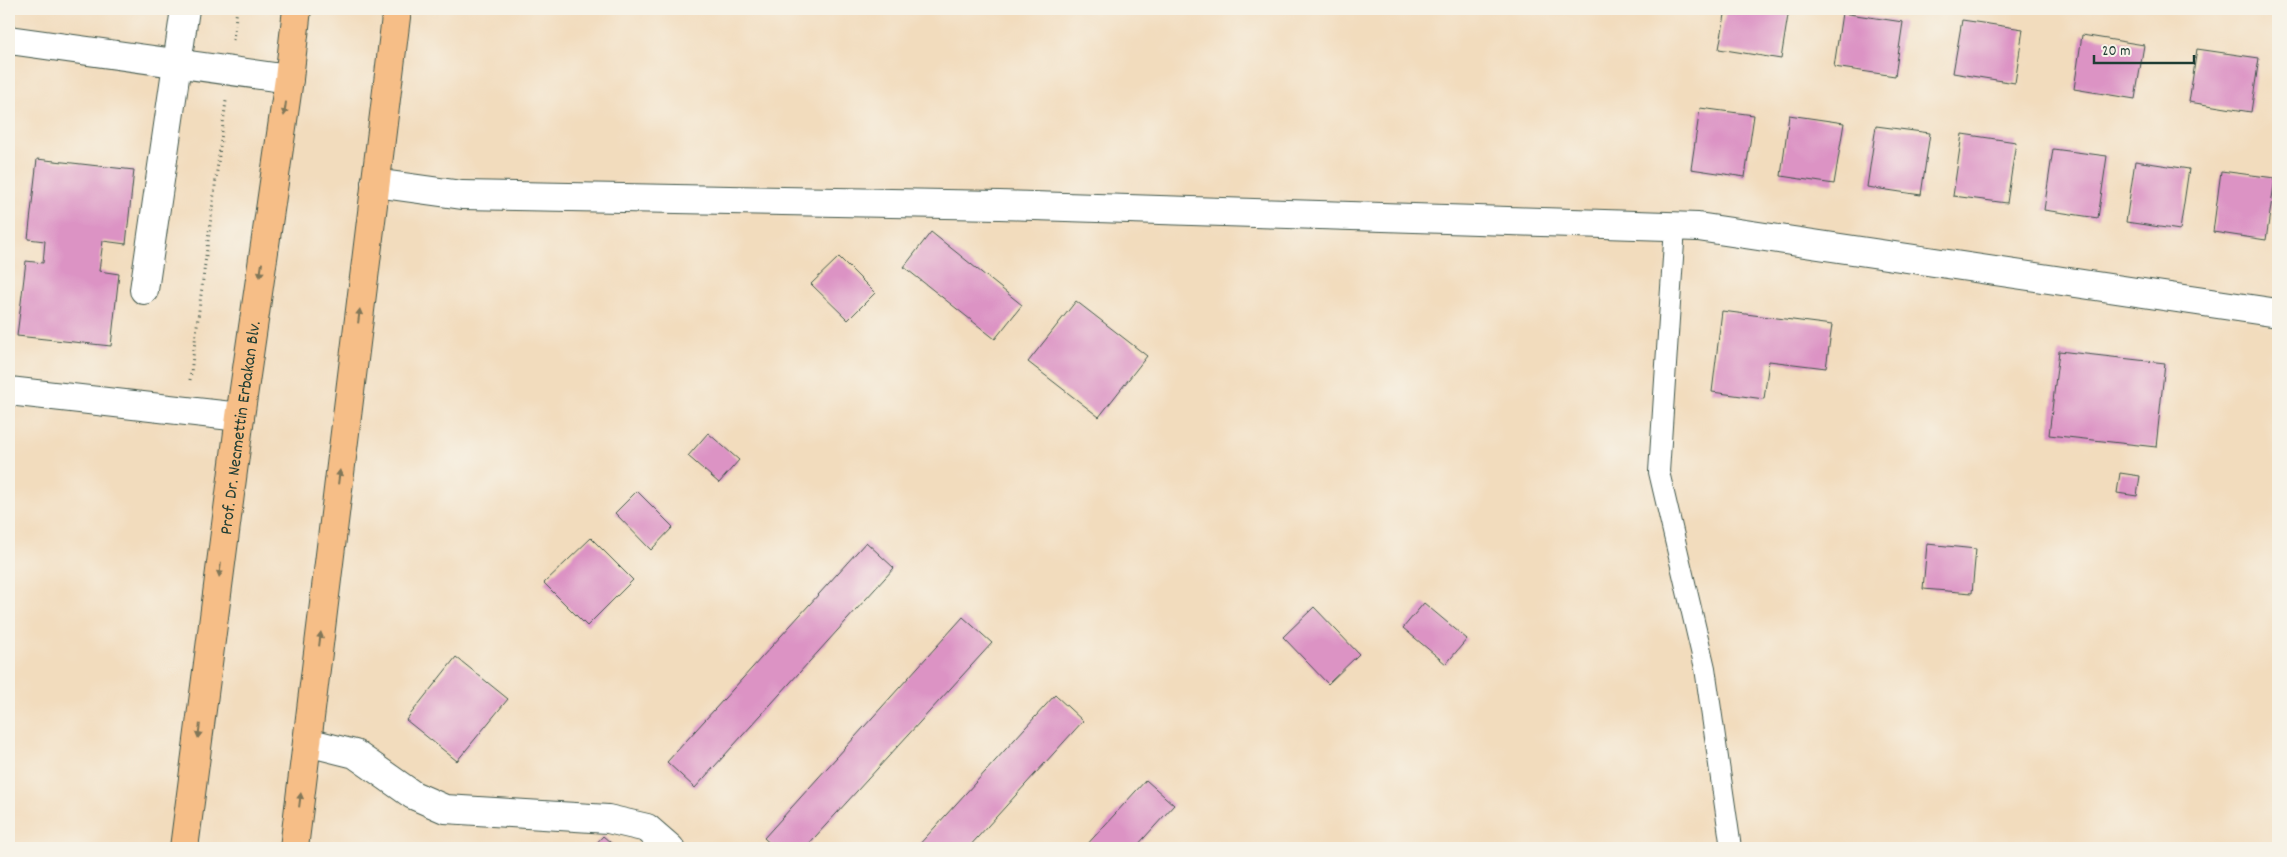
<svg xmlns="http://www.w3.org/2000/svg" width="2287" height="857" font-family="Dekko,sans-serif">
<rect width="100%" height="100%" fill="#f7f3e8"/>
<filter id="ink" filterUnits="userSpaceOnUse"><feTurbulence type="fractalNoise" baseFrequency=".02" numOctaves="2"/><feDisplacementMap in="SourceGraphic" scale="10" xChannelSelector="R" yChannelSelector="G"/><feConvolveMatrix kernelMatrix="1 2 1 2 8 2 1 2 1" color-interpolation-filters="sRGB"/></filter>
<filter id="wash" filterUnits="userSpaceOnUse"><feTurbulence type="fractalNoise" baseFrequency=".0096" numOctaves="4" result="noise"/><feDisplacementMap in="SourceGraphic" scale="20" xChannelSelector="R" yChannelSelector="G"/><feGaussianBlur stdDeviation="1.12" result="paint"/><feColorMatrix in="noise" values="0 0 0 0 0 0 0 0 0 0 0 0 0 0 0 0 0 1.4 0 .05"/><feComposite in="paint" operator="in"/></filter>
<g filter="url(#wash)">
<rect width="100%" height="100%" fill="#f2dcbd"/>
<g id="blocks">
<g fill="#dc93c4">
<polygon points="1726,9 1789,9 1781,59 1719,49"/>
<polygon points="1842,13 1903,22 1895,76 1834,67"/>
<polygon points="1962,20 2023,29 2015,83 1953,73"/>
<polygon points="2082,35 2144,45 2135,99 2074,89"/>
<polygon points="2197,49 2259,58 2251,112 2189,102"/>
<polygon points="1700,108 1754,115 1745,177 1691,169"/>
<polygon points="1789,115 1844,123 1834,184 1781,176"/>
<polygon points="1876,126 1930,133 1921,195 1867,187"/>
<polygon points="1962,134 2016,142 2007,203 1953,196"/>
<polygon points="2053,149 2107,156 2098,218 2044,210"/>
<polygon points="37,159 134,170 126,244 103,241 99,271 119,274 111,346 17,336 26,261 43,263 45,241 28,239"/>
<polygon points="2135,161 2189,169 2180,230 2126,222"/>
<polygon points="2221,171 2275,178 2266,240 2213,232"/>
<polygon points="931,232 1022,305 995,339 904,267"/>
<polygon points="839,257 875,293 848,320 811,284"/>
<polygon points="1076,301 1147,356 1099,417 1028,362"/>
<polygon points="1722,311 1832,325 1826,368 1769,361 1764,399 1712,392"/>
<polygon points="2059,351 2165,363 2156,447 2049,435"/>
<polygon points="708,433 739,460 719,483 688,456"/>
<polygon points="2120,473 2140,476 2137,496 2117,493"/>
<polygon points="637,491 673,527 651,550 615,513"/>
<polygon points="591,538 633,580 587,626 544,583"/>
<polygon points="866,542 894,568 695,788 667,762"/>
<polygon points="1927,544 1976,549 1972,593 1923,589"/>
<polygon points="1424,603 1467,639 1446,664 1403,628"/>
<polygon points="1314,607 1359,654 1328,684 1283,637"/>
<polygon points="963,617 992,643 805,848 775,848 764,838"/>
<polygon points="456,657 508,699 457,761 406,720"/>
<polygon points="1055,695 1083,721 968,848 916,848"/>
<polygon points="1146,780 1174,805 1135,848 1084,848"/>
<polygon points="603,836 617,848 592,848"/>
</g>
</g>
</g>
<g filter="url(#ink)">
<use href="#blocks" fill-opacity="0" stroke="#3f5549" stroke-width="1"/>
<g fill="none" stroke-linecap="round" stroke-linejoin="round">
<g stroke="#3f5549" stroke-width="22">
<polyline id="service" points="1675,227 1659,472 1705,668 1731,848"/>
</g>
<g stroke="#3f5549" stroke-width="30">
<g id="minor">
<polyline points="9,40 289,79"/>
<polyline points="375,183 462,195 999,205 1698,227 2278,313"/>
<polyline points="144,290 185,9"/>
<polyline points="9,391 240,417"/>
<polyline points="307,742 355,754 413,795 445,809 608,819 647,828 670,848"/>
</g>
</g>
<g stroke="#3f5549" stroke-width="30">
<g id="primary">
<path id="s1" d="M184,848L240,417L289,79L297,9"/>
<polyline points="294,848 397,9"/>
</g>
</g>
<g stroke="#3f5549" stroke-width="3" stroke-dasharray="1 4" stroke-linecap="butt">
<polyline points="233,40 237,9"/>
<polyline points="190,380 226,101"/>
</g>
<use href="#service" stroke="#fff" stroke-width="20"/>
<use href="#minor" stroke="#fff" stroke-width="28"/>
<use href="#primary" stroke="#f6be87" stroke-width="28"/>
</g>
<defs><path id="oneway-solid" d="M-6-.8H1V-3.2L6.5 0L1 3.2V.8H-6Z" transform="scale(1.25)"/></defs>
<g fill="#807759">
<use href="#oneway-solid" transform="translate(285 109) rotate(98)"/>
<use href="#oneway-solid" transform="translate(261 270) rotate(98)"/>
<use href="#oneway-solid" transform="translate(359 316) rotate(-83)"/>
<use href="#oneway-solid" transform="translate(339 477) rotate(-83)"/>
<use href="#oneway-solid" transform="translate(220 570) rotate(97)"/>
<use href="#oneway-solid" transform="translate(320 639) rotate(-83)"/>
<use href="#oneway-solid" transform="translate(199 731) rotate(97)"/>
<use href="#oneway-solid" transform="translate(300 800) rotate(-83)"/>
</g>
</g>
<g text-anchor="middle" stroke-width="5" stroke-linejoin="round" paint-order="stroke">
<g font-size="18" fill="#1f3d34" stroke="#f7f3e8">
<text dy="6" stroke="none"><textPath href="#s1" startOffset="424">Prof. Dr. Necmettin Erbakan Blv.</textPath></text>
</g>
</g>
<rect width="2287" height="857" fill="none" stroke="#f7f3e8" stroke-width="30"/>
<path d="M2094 55v8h100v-8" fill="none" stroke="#1f3d34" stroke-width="2.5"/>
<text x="2102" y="55" font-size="15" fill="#1f3d34" stroke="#f7f3e8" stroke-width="4" paint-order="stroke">20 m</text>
</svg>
